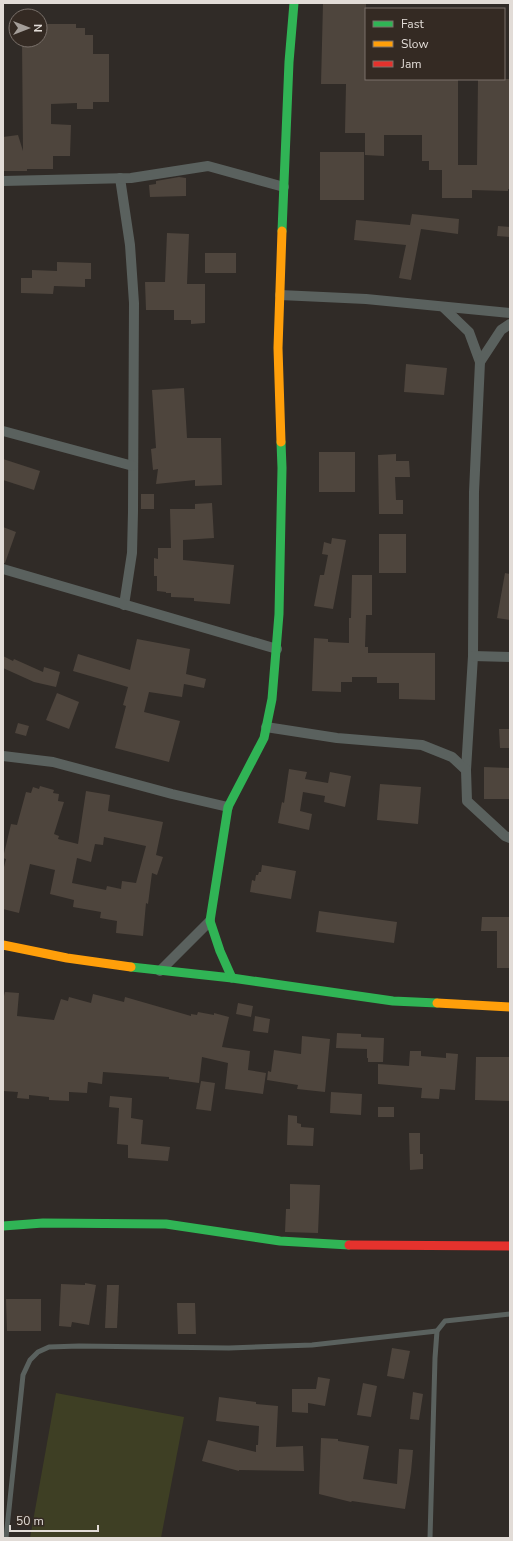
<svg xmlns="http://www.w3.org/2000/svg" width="513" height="1541" font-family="'Nunito Sans',sans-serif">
<rect width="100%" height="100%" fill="#302b27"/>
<polygon fill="#3e3f24" points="56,1393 184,1417 161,1538 30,1538"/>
<g fill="#4e453d" fill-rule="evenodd">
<polygon points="323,3 366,3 366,79 458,79 458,165 477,165 478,79 510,79 510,189 508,189 508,191 472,190 472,198 442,198 442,170 429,170 429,161 422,161 422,135 384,135 384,156 365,155 365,133 345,133 346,84 321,84"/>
<polygon points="40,24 76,24 76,28 85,28 85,35 93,35 93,54 109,54 109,102 93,102 93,109 77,109 77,103 51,104 51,124 71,125 70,156 53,156 53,169 27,169 27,171 3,171 3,137 18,135 23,151 22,40 40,40"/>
<rect x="320" y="152" width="44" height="48"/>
<polygon points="179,177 186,178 186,196 150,197 149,185 156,184 156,181"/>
<polygon points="412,214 459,219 458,234 421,229 411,280 399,278 406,245 354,240 356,220 410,225"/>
<polygon points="498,226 510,227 510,237 497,236"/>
<polygon points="167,233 189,234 187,284 205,284 205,323 191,324 191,320 174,320 174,310 146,310 145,282 165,282"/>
<rect x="205" y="253" width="31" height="20"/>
<polygon points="57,262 91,263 91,279 85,279 85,287 54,286 53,294 21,293 21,278 32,278 32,270 57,271"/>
<polygon points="406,364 447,368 444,395 404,392"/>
<polygon points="184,388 187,438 221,438 222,485 195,486 195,480 156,484 158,469 153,470 151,449 156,448 152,390"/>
<rect x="319" y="452" width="36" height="40"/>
<polygon points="396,454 396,461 409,461 410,477 395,477 396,500 403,500 403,514 379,514 378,455"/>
<polygon points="3,459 40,471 34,490 3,480"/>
<rect x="141" y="494" width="13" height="15"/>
<polygon points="212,503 214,538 183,540 183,560 234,565 230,604 194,601 194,598 171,597 171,593 166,593 166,592 157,591 157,576 154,576 154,558 158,559 158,548 171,548 170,509 195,509 195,504"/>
<polygon points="3,527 16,532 5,563 3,563"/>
<rect x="379" y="534" width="27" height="39"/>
<polygon points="332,538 346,540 333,609 314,606 320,575 324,575 328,555 322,554 324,542 331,544"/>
<polygon points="505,573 510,574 510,620 497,618"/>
<polygon points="352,575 372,575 372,615 366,615 365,647 368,647 368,653 435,653 435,700 399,699 399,683 377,683 377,677 352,677 352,682 341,682 341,692 312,691 314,638 328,639 328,642 349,643 349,618 351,618"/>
<polygon points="137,639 190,649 186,674 206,679 204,688 184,684 182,697 149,692 144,712 180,721 169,762 115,748 126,706 123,705 128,687 73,671 78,654 130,670"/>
<polygon points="3,656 13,661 14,659 43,672 44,667 60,672 56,687 34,682 3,668"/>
<polygon points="57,693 79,702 69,729 46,720"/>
<polygon points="18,723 29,726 26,736 15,733"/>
<polygon points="499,729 510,729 510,748 500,748"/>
<polygon points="484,767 510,768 510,799 484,799"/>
<polygon points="289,769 307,772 305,779 328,783 330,772 351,776 345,807 324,802 325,796 303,792 300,811 312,814 309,830 278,823 282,802 284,803"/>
<polygon points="380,784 421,787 418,824 377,820"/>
<path d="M40,786L54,790L53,793L59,794L58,801L64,802L54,834L59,836L58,839L78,844L86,791L110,795L108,811L163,822L156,855L163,857L157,875L152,873L148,904L146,903L143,936L116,933L117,921L100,918L101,912L73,907L74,900L50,894L55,870L30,864L19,913L3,909V871L6,859L3,858L11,824L17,825L26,792L31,793L33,787L39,789ZM104,837L146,846L136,883L122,881L121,889L107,886L106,890L72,883L77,858L91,862L95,844L103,845Z"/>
<polygon points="262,865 296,871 291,899 250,892 252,880 255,881 256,875 258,875 259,872 261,872"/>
<polygon points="319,911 397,922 394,943 316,932"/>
<polygon points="482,917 510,917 510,968 497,968 497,931 481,931"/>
<polygon points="5,992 19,993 17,1016 54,1020 61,999 68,1001 69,997 91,1003 93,994 124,1002 125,997 191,1016 191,1014 197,1015 198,1012 214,1015 214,1013 229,1017 222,1047 250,1051 248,1070 266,1073 263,1094 225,1089 228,1063 202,1057 199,1083 169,1079 169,1077 103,1072 102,1084 88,1082 87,1093 69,1092 69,1101 49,1100 49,1097 29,1095 29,1099 17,1098 18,1092 3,1091 3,996 4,996"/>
<polygon points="238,1003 253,1006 251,1017 236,1014"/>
<polygon points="255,1016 270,1019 268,1033 253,1031"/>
<polygon points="337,1033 361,1034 361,1037 384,1038 383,1062 368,1062 368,1058 367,1058 367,1049 336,1048"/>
<polygon points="302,1036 330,1039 325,1092 297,1089 298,1085 267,1080 268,1071 271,1072 274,1050 301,1054"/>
<polygon points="410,1051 421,1051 421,1056 446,1058 446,1053 458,1054 455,1090 440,1089 439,1099 421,1098 422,1088 378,1084 378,1064 409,1066"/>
<polygon points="476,1057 510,1057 510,1101 475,1100"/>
<polygon points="201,1081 215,1083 211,1111 196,1109"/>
<polygon points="331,1092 362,1094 361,1115 330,1113"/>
<polygon points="110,1096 132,1098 131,1118 143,1120 141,1144 170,1147 168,1161 128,1158 128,1145 117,1144 119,1108 109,1107"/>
<rect x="378" y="1107" width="16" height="10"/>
<polygon points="288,1115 297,1116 297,1123 301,1124 301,1127 314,1128 313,1146 287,1145"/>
<polygon points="409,1133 420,1133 420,1154 423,1154 423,1169 410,1170"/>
<polygon points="290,1184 320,1185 318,1233 285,1232 286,1209 290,1209"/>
<polygon points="85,1283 96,1285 89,1325 72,1322 71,1327 59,1326 61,1284 85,1285"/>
<polygon points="107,1285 119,1285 117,1328 105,1328"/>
<polygon points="6,1299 41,1299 41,1331 7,1331"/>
<polygon points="177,1303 195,1303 196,1334 178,1334"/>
<polygon points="392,1348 410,1351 404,1379 387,1376"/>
<polygon points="318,1377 330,1379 325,1406 308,1403 308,1413 292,1412 292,1389 316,1389"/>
<polygon points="363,1383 377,1386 371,1417 357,1415"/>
<polygon points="413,1392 423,1394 419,1420 410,1419"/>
<polygon points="219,1397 256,1402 256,1404 278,1406 276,1447 303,1446 304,1471 239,1470 239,1471 202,1461 208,1440 256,1452 256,1445 258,1445 259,1426 216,1421"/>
<polygon points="321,1438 338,1439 338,1441 369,1446 363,1479 397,1484 399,1449 413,1450 411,1472 405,1509 352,1501 351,1502 319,1494"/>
</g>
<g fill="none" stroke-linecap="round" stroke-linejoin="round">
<g stroke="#5a615e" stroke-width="5">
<polyline points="6,1538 23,1375 30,1360 38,1352 49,1347 79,1346 229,1348 312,1345 437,1331"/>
<polyline points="430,1538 435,1358 437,1331 445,1321 510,1314"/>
</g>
<g stroke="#5a615e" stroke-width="10">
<polyline points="120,178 130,245 134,303 133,512 132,553 124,605"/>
<polyline points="3,181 131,178 208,166 284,187"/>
<polyline points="280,295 366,299 510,313"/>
<polyline points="443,307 469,332 480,362 474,492 473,656 466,770"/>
<polyline points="480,362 501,330 510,324"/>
<polyline points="3,431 133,466"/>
<polyline points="3,569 277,649"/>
<polyline points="473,656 510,657"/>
<polyline points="266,727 337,738 422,745 452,757 466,770 467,801 505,836 510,838"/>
<polyline points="3,756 53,762 172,794 228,807"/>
<polyline points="160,971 210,921"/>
</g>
<g stroke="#30b455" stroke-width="9">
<polyline points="282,231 289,62 294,3"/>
<polyline points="131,967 232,978 393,1001 437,1003"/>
<polyline points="232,978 220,951 210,921 228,807 264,738 272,699 279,614 282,468 281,442"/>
<polyline points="3,1226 43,1223 166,1224 280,1241 349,1245"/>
</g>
<g stroke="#ff9f0a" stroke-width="9">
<polyline points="281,442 278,348 282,231"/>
<polyline points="3,945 67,958 131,967"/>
<polyline points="437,1003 510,1007"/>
</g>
<polyline stroke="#e5322d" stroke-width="9" points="349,1245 510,1246"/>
</g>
<rect width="513" height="1541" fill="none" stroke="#e2dcd7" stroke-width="8"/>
<rect x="365" y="8" width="140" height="72" fill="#342a23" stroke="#7a716b"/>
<rect x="373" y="21" width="20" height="6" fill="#30b455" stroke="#7a716b"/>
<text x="401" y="28" font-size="12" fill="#e2dcd7">Fast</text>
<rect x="373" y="41" width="20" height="6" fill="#ff9f0a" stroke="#7a716b"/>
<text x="401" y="48" font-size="12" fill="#e2dcd7">Slow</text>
<rect x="373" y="61" width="20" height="6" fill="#e5322d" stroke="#7a716b"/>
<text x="401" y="68" font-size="12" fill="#e2dcd7">Jam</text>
<g transform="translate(28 28) rotate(90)"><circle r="19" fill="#342a23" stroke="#7a716b"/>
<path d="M0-3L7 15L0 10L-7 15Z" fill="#a49e99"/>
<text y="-6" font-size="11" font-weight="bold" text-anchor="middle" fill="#e2dcd7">N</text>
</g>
<path d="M10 1525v6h88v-6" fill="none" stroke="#e2dcd7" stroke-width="2"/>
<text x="16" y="1525" font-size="12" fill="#e2dcd7" stroke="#342a23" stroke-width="3" paint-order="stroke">50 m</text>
</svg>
